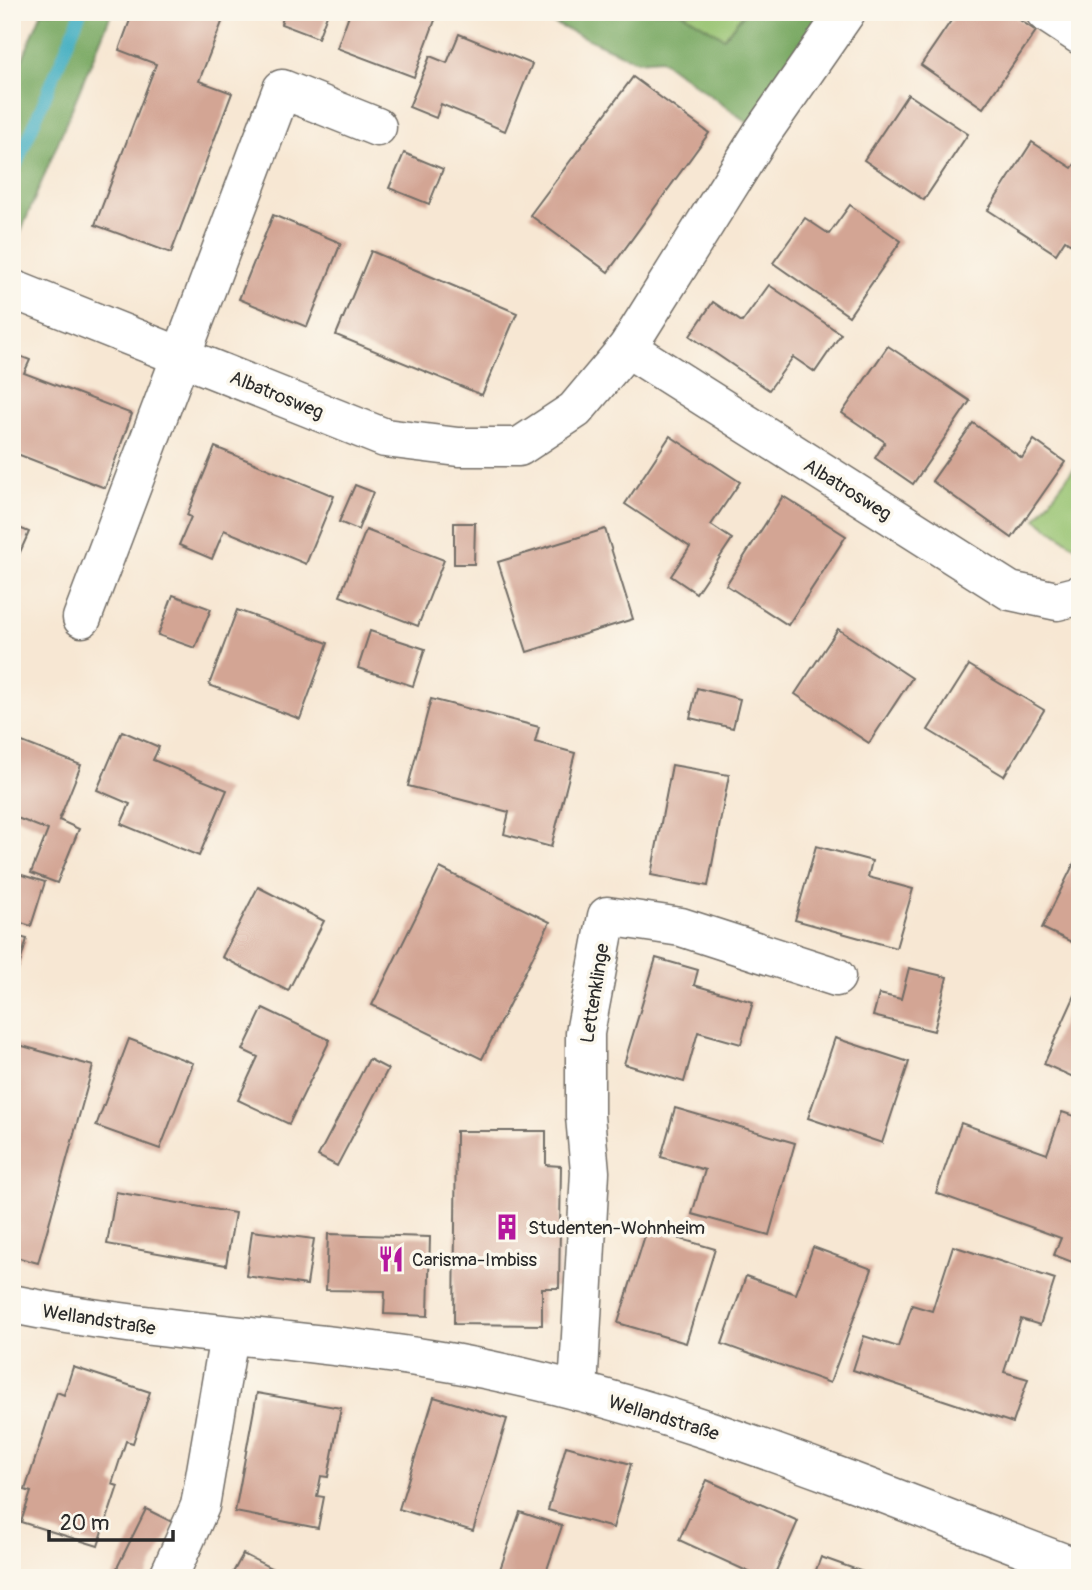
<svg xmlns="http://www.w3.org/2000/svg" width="1092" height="1590" font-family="Pangolin,sans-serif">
<rect width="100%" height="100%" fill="#fbf7ec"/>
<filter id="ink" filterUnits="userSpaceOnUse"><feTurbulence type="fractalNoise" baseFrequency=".0143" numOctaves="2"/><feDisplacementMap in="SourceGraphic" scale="14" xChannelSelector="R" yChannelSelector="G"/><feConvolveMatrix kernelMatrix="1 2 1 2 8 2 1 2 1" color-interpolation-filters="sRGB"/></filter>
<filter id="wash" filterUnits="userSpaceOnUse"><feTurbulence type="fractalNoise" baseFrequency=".00686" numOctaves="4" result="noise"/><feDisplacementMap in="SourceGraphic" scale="28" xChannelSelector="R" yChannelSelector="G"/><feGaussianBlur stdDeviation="1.57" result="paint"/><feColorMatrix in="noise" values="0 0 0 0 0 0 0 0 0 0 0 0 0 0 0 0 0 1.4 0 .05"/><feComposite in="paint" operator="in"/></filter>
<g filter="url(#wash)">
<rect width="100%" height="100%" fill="#f7e7d3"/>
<g fill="#96c26f" stroke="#60764d" stroke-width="2">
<polygon points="681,12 745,12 724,38"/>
<polygon points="1080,460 1080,550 1036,519"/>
</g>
<g fill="#78a862" stroke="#526a46" stroke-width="2">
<polygon points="42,12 112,12 12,253 12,84"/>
<polygon points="528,12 681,12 724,38 745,12 846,12 762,133 660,59 637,61"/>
</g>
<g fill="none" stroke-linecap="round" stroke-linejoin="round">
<polyline stroke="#43aec1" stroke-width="12" points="12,176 81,12"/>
</g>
<g id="blocks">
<g fill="#d3a594">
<polygon points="133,12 226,12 199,81 232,93 171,253 95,225 156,64 119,50"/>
<polygon points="285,12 328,12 318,38 281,24"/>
<polygon points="350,12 438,12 414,77 337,48"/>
<polygon points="957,12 1008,12 1036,31 983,108 921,65"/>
<polygon points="459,34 532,64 505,131 441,104 436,118 409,107 430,56 447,63"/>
<polygon points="633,77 709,133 608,272 530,215"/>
<polygon points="908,94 968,134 924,200 864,160"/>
<polygon points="1032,142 1072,168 1080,157 1080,250 1065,240 1056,254 988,210"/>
<polygon points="404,153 443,169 429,204 389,188"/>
<polygon points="850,205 901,241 849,316 773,263 805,218 829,234"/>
<polygon points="273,215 341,243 307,327 239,299"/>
<polygon points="371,251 517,313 482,395 336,335"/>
<polygon points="769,285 841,334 815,372 793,357 769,390 690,336 713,302 742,322"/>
<polygon points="888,346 970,401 913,484 875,458 885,442 842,413"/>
<polygon points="12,353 30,360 24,373 132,414 105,488 12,452"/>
<polygon points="973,423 1022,458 1034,440 1065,462 1012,538 932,481"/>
<polygon points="670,436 740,482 711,525 732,539 696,593 671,576 690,547 625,504"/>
<polygon points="215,447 334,496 306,564 224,530 212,559 179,545 191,517 187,515"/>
<polygon points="355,485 373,492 358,530 339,522"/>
<polygon points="783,496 846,536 788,625 726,585"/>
<polygon points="454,523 475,523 474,564 454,564"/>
<polygon points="12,525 29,532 12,570"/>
<polygon points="605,529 633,619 527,652 498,562"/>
<polygon points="366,530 444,560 418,626 340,596"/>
<polygon points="173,595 211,609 195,648 158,635"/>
<polygon points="237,610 328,643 300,719 209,685"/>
<polygon points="838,629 912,678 869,743 795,694"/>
<polygon points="370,631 425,649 413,686 358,668"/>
<polygon points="969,665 1044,710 1004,776 928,730"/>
<polygon points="697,688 740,699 733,728 690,718"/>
<polygon points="431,699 539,727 535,742 575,753 551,847 504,834 509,812 408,786"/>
<polygon points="122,731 159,747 153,760 227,790 199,856 121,824 130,804 97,790"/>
<polygon points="12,738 81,765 59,820 79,829 57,883 31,873 48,830 12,816"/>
<polygon points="672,765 729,775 708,886 651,875"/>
<polygon points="816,846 872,861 868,877 913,889 896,948 795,920"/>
<polygon points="1080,851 1080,946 1042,928"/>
<polygon points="440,868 550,922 482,1059 372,1005"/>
<polygon points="12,872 45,882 31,926 12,920"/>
<polygon points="258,887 324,921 288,991 222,957"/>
<polygon points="12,935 27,939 13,987 12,987"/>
<polygon points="656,958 698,970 694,985 753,1002 741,1044 698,1032 684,1082 624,1064"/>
<polygon points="909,968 947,977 934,1031 873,1016 879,994 901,999"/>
<polygon points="1076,993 1080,995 1080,1080 1044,1064"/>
<polygon points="263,1008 330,1040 289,1124 238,1100 258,1057 243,1050"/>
<polygon points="835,1038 909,1062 882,1143 808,1118"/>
<polygon points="129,1039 193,1063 160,1149 96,1126"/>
<polygon points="12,1043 93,1066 38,1263 12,1256"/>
<polygon points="369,1059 388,1069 337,1166 318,1156"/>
<polygon points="675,1108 795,1143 769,1235 692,1214 705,1170 661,1157"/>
<polygon points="1062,1112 1080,1118 1080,1265 1054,1255 1061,1238 936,1193 961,1123 1047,1154"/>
<polygon points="456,1131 546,1131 546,1165 561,1166 559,1288 542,1288 542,1325 454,1324"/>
<polygon points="116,1192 235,1213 226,1265 107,1244"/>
<polygon points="647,1229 715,1249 686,1343 618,1323"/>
<polygon points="252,1231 314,1239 307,1285 246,1276"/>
<polygon points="328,1234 430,1237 428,1316 384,1314 385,1291 326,1290"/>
<polygon points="953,1246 1055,1279 1040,1325 1021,1319 1004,1372 1028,1379 1013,1423 853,1370 864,1336 898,1347 912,1305 932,1311"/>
<polygon points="813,1247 872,1269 830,1383 722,1344 746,1276 796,1294"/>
<polygon points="73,1367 150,1392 133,1443 126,1441 112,1484 118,1486 98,1546 21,1522 31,1492 25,1490 57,1392 64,1395"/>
<polygon points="257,1393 341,1408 328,1477 321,1476 317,1496 324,1497 318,1528 235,1512"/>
<polygon points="434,1397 507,1419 473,1531 399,1509"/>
<polygon points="566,1446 631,1464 613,1528 548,1510"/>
<polygon points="707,1480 798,1521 773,1578 762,1578 679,1540"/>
<polygon points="146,1509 174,1523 146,1578 112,1578"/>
<polygon points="520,1512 562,1526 544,1578 497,1578"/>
<polygon points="243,1554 275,1570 272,1578 230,1578"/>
<polygon points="821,1557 877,1577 876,1578 813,1578"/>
</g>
</g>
</g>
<g filter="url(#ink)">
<use href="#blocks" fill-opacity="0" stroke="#726d66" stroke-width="2"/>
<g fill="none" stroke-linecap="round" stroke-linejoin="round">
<g stroke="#726d66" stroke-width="41">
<g id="minor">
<polyline points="1045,12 1080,35"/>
<polyline points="12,289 385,438 458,447 519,447 575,410 627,348 762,133 846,12"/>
<polyline points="627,348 1010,591 1057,601 1080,595"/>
<polyline points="82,618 282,89 377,127"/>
<polyline points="578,1391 590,1172 585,1116 585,1033 607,916 681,927 836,977"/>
<polyline points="168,1578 200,1506 229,1336"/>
</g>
</g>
<g stroke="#726d66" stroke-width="41">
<path id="major" d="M12,1304C158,1334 307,1337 453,1363C671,1402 874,1492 1080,1569"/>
</g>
<use href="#minor" stroke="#fff" stroke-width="38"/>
<use href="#major" stroke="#fff" stroke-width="38"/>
</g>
</g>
<defs>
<g id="building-bare" transform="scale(2.1)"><path d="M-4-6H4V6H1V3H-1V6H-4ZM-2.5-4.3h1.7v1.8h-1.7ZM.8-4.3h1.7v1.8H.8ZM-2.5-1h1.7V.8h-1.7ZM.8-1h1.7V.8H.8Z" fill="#b5179e" stroke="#fbf7ec" stroke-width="2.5" paint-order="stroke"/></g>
<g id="restaurant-bare" transform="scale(2.1)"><path d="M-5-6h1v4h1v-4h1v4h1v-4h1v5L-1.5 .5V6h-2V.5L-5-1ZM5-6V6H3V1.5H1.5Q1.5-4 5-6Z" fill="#b5179e" stroke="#fbf7ec" stroke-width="2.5" paint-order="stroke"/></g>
</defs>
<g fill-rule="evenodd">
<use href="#building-bare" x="507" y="1227"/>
<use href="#restaurant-bare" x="391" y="1259"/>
</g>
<g text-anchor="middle" stroke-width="7" stroke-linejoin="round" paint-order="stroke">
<g font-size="19" fill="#2b2b2b" stroke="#fbf7ec">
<text transform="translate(277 394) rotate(22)" y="7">Albatrosweg</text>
<text transform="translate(848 489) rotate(32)" y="7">Albatrosweg</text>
<text transform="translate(594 993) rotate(-81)" y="7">Lettenklinge</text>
<text transform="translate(99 1319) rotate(9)" y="7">Wellandstraße</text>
<text transform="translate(664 1417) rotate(17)" y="7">Wellandstraße</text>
</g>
<g font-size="19" fill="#2b2b2b" stroke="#fbf7ec" text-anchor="start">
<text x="528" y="1234">Studenten-Wohnheim</text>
<text x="412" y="1266">Carisma-Imbiss</text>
</g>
</g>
<rect width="1092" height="1590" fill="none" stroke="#fbf7ec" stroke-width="42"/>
<path d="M49 1530v10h124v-10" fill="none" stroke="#2b2b2b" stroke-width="3.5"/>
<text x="60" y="1530" font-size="21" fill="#2b2b2b" stroke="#fbf7ec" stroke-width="5" paint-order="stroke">20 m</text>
</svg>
